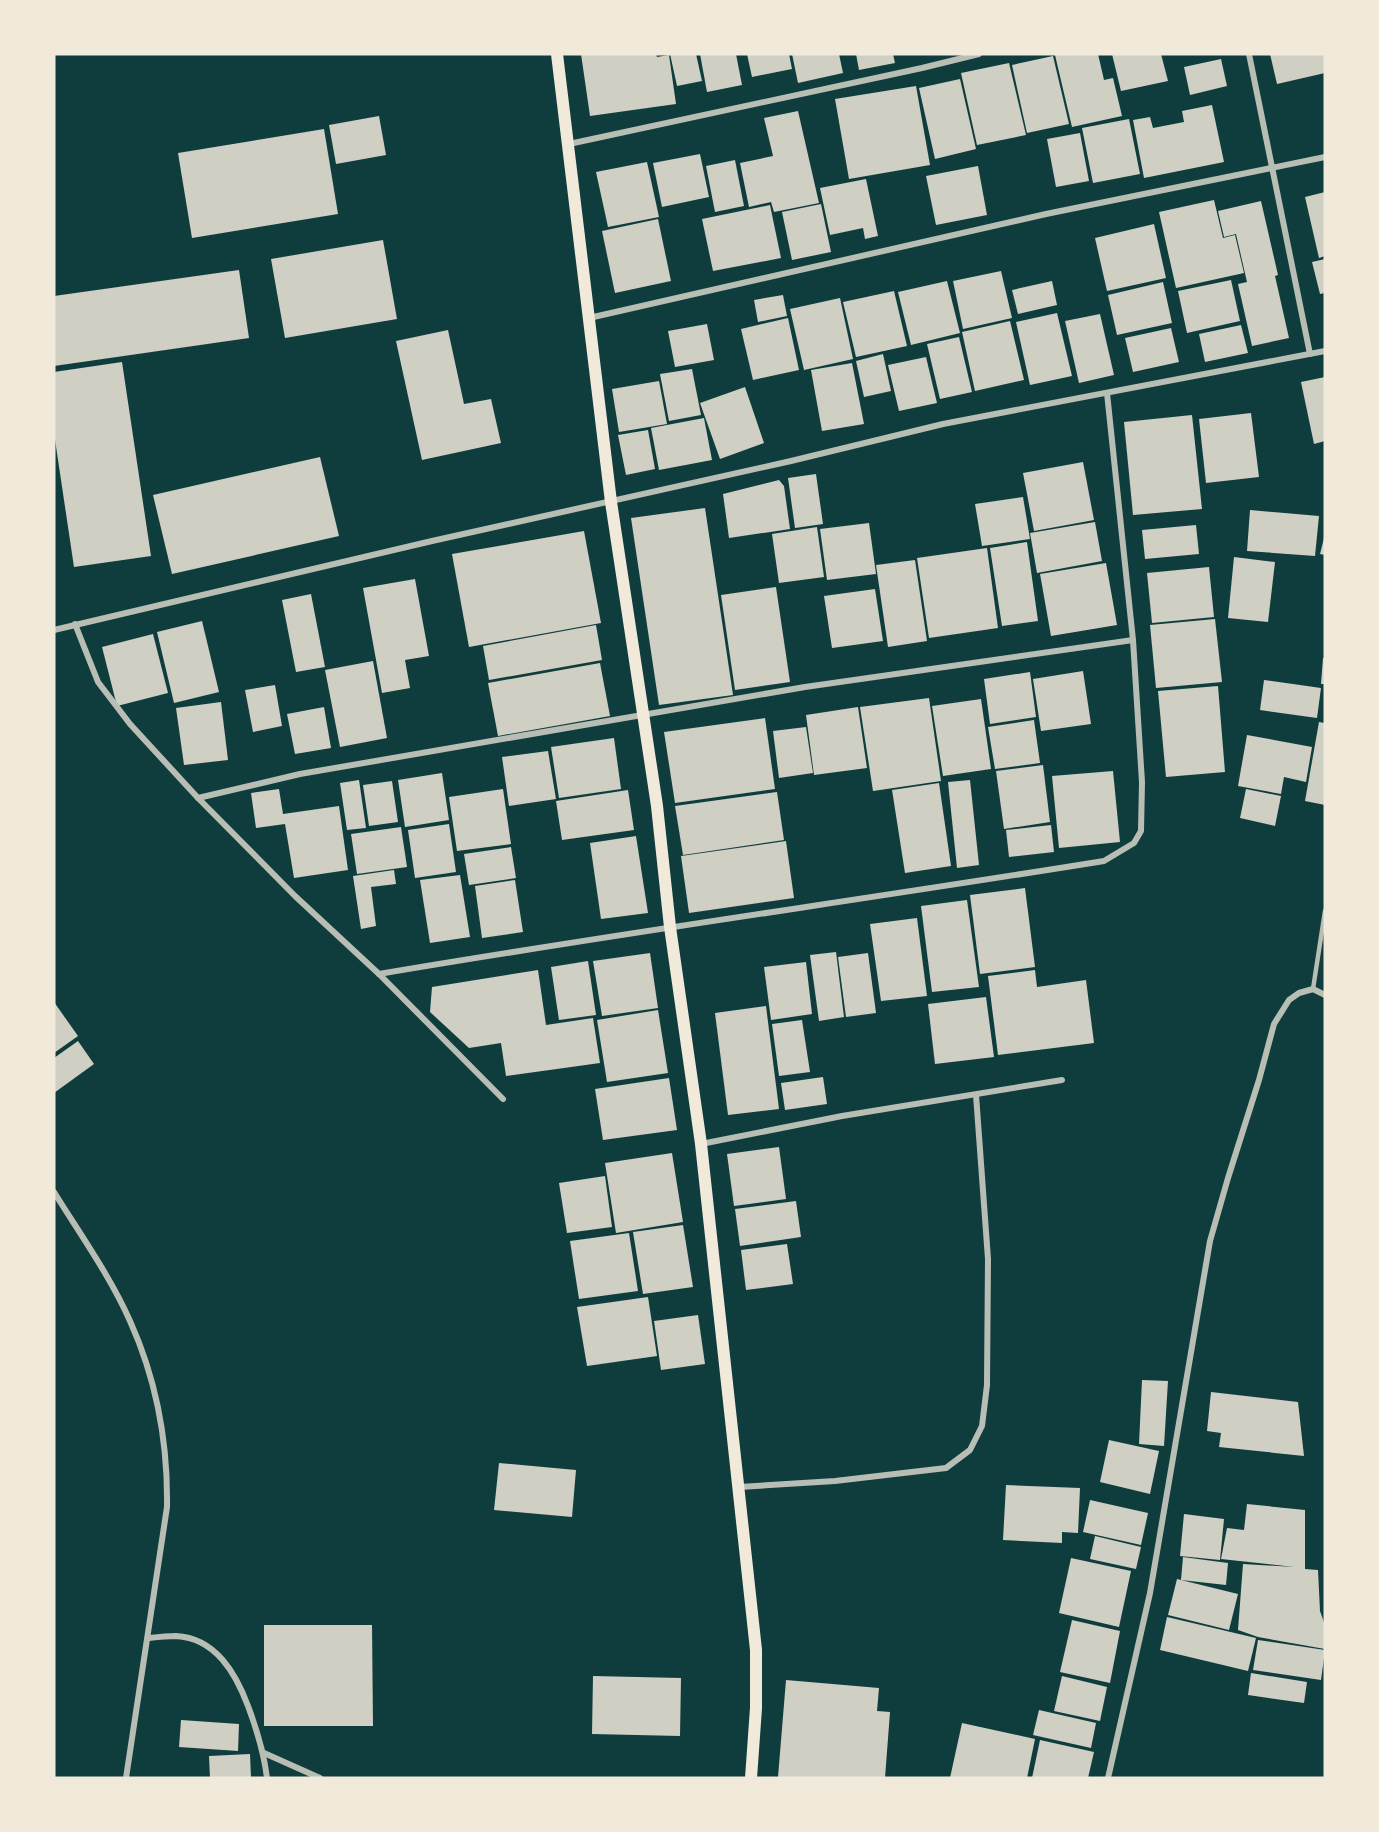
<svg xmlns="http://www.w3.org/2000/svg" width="1379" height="1832" font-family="'Noto Sans',sans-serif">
<rect width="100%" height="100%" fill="#0f3d3e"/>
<g fill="#cfcfc3">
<polygon points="581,54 656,54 657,57 669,55 676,104 590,116"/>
<polygon points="670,54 696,54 702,81 677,86"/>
<polygon points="700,54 736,54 742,85 707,92"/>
<polygon points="747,54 789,54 792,69 752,77"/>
<polygon points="792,54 839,54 843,73 798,83"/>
<polygon points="856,54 893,54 895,63 859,70"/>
<polygon points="1060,54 1098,54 1104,80 1113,78 1122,116 1072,127 1055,55"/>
<polygon points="1112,54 1161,54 1168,81 1121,91"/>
<polygon points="1270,54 1325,54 1325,73 1277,84"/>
<polygon points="1053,56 1069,124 1027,133 1012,65"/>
<polygon points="1221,59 1227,86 1190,95 1184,67"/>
<polygon points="1009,63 1026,135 977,145 961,73"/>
<polygon points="960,79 976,149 935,159 919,88"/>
<polygon points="916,86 930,165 849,179 835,99"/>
<polygon points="1212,105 1224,162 1144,178 1133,120 1150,117 1153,128 1184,122 1182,111"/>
<polygon points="798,111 819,203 774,212 771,202 749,207 740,163 773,156 764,118"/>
<polygon points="379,116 386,155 336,164 329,125"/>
<polygon points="1129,119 1140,174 1093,183 1082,128"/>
<polygon points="324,129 338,214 192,238 178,153"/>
<polygon points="1080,133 1089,181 1056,187 1047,139"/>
<polygon points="700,154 709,197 662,207 653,163"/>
<polygon points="735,160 744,206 715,212 706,166"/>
<polygon points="647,162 659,217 608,227 596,172"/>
<polygon points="978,166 987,215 936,225 926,176"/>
<polygon points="866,179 878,236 865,239 863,228 830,235 820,188"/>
<polygon points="1325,192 1325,256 1319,258 1305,197"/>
<polygon points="1214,200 1223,238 1235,235 1244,273 1176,288 1159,212"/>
<polygon points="1261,201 1278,275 1275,276 1289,338 1252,346 1238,284 1247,282 1236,234 1224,237 1218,211"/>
<polygon points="821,204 831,252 792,260 782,212"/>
<polygon points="770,205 781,258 713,271 702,219"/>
<polygon points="658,219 671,281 615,293 602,231"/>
<polygon points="1154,224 1166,278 1107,291 1095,238"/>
<polygon points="383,240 397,319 285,338 271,259"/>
<polygon points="1325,259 1325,293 1320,294 1312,262"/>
<polygon points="239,270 249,338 54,366 54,296"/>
<polygon points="1001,271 1012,318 963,329 953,281"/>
<polygon points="1231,280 1240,321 1187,333 1178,291"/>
<polygon points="947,281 960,333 911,345 898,292"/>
<polygon points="1052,281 1057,305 1018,314 1012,290"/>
<polygon points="1163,282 1172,323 1117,335 1108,295"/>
<polygon points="894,291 907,346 856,357 843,302"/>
<polygon points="783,295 787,316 758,322 754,300"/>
<polygon points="840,298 853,359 804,370 790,309"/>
<polygon points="1057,313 1072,376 1030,385 1016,322"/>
<polygon points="1100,314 1114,375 1079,383 1065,321"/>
<polygon points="788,318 799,370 753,380 741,329"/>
<polygon points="1010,321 1024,380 975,391 962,332"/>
<polygon points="707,324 714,360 675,367 668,331"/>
<polygon points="1241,325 1248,353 1205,362 1199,334"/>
<polygon points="1171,328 1179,362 1133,372 1125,338"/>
<polygon points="448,330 464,404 491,399 501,443 422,460 396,341"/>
<polygon points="959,337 972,392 940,399 927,344"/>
<polygon points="883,354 891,391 864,397 856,361"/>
<polygon points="926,357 937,403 899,411 888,365"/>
<polygon points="122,362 151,556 74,567 54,433 54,372"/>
<polygon points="852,363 864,424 822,431 811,370"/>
<polygon points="692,369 701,415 669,421 660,374"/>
<polygon points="1325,377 1325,441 1314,444 1301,382"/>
<polygon points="659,381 667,424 619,432 612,389"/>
<polygon points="745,387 764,443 720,459 700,403"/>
<polygon points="1251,413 1259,477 1206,483 1199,419"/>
<polygon points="1192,415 1202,509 1133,515 1124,422"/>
<polygon points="704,418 712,460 659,470 651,428"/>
<polygon points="648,430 655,469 626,475 618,435"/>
<polygon points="320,457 339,536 172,574 153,495"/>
<polygon points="1083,462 1094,520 1034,531 1023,473"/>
<polygon points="816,474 823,524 795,528 788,478"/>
<polygon points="779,480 784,486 790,529 729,538 723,494"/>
<polygon points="1023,497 1030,539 982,546 975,504"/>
<polygon points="705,508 733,695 659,705 631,518"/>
<polygon points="1250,510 1319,516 1315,556 1247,551"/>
<polygon points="1095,522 1102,561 1037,573 1030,533"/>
<polygon points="869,523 876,574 827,580 820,529"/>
<polygon points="1196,525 1199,554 1145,559 1142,530"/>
<polygon points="817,527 824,577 779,583 772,534"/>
<polygon points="584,531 601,623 469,647 452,554"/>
<polygon points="1324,538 1325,538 1325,555 1320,554"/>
<polygon points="1027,542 1038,621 1002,626 990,548"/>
<polygon points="987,548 998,628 929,638 917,558"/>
<polygon points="1234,557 1275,562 1268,622 1228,618"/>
<polygon points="915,560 927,641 888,647 876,565"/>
<polygon points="1106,563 1117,625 1051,636 1040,574"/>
<polygon points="1209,567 1214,617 1152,623 1147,573"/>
<polygon points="415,579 429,656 405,660 410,688 382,693 363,588"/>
<polygon points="776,587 790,682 735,690 721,595"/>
<polygon points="875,589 883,641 832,648 824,596"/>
<polygon points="311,594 325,667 296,672 282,600"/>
<polygon points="1215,619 1222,682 1156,688 1150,625"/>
<polygon points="202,621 219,692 174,703 157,632"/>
<polygon points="596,625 602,660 489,680 483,646"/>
<polygon points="153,634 168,693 117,706 102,647"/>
<polygon points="1323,658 1325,658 1325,684 1321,684"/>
<polygon points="373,661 387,738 340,747 325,670"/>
<polygon points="600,663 610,716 498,736 488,683"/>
<polygon points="1083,671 1091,724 1041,731 1033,679"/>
<polygon points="1030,672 1036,717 990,724 984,679"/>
<polygon points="1264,680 1321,688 1317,718 1260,710"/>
<polygon points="275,685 282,726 253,732 245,690"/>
<polygon points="1218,686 1225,772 1166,777 1158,691"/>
<polygon points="929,698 941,781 873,791 860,707"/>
<polygon points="981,699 991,769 943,776 932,706"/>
<polygon points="221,702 228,760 184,765 176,708"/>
<polygon points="324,707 331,748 295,754 287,714"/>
<polygon points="858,707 867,768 814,775 806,715"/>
<polygon points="765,718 775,789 675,803 664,732"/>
<polygon points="1034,720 1040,763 995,769 988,727"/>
<polygon points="1319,722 1325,723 1325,805 1305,801"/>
<polygon points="806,727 813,773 779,778 773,731"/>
<polygon points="1247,735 1312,747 1306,782 1284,777 1281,794 1238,786"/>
<polygon points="614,738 621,789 559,798 551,747"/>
<polygon points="548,751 556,799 509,806 502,757"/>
<polygon points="1043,765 1050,822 1004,829 996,771"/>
<polygon points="1113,771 1120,842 1059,848 1052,776"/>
<polygon points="442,773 449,820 405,827 398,780"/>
<polygon points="359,780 366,828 347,830 340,783"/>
<polygon points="970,780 979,865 957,868 948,782"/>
<polygon points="392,781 398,822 369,826 363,785"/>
<polygon points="939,783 951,866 905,873 892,790"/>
<polygon points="279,789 283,814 339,806 348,870 294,878 285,824 256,828 251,793"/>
<polygon points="503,789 511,844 457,851 449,797"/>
<polygon points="1246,789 1281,796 1275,826 1240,818"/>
<polygon points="628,790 634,830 562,840 556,801"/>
<polygon points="777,792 784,840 683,855 675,806"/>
<polygon points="449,824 456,872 415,878 408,830"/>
<polygon points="1051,825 1054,852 1009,857 1006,830"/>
<polygon points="401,827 407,867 357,874 351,834"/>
<polygon points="636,836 648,913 601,919 590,843"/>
<polygon points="786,841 794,898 689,913 681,856"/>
<polygon points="511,847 516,878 469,885 464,854"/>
<polygon points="394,870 396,884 371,887 376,926 361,929 353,876"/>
<polygon points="460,875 470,937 430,943 420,880"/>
<polygon points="515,880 523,932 482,938 475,886"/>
<polygon points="1025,888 1035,967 980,974 970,895"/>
<polygon points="967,900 979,987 932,992 921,906"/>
<polygon points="917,918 927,996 881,1001 870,924"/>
<polygon points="836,952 844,1017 819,1021 810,955"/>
<polygon points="650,953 658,1008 602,1016 593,961"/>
<polygon points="868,953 876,1013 846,1017 838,957"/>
<polygon points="588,961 596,1015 559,1020 551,967"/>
<polygon points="806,962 812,1014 771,1020 764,967"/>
<polygon points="538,970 546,1025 593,1018 600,1063 506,1076 501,1043 469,1048 430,1012 432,987"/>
<polygon points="1035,970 1037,987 1086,980 1094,1043 998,1055 988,976"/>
<polygon points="986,997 994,1057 935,1064 928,1004"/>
<polygon points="54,1002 78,1036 54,1053"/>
<polygon points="766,1006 779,1109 728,1115 715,1013"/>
<polygon points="658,1010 668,1073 607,1082 597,1020"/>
<polygon points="802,1020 810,1072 779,1076 772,1024"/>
<polygon points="78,1041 94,1064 54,1093 54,1058"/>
<polygon points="823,1077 827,1104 785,1110 781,1083"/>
<polygon points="669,1078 677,1130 603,1140 595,1089"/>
<polygon points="779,1147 786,1199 734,1206 727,1154"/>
<polygon points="672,1153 683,1222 616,1233 605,1163"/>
<polygon points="605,1176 612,1227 567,1233 559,1183"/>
<polygon points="796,1201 801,1237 740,1246 735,1209"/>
<polygon points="683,1225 693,1287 643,1294 633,1232"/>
<polygon points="629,1233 638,1291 579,1299 570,1241"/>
<polygon points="787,1244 793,1284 746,1290 741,1250"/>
<polygon points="648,1297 657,1356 587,1366 577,1307"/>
<polygon points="698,1315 705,1364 661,1370 654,1321"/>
<polygon points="1142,1380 1168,1381 1164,1446 1139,1444"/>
<polygon points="1211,1392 1298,1402 1304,1456 1219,1447 1221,1433 1207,1431"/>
<polygon points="1109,1440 1159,1451 1150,1494 1100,1482"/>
<polygon points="499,1463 576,1470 572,1517 494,1510"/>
<polygon points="1006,1485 1080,1488 1078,1533 1062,1532 1062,1543 1003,1540"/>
<polygon points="1090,1500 1148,1513 1141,1545 1083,1532"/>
<polygon points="1247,1504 1305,1510 1305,1569 1318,1570 1320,1611 1325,1625 1325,1649 1258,1637 1238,1630 1243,1564 1294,1567 1221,1559 1227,1528 1244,1530"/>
<polygon points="1184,1514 1224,1519 1220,1560 1180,1556"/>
<polygon points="1095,1536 1141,1547 1136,1569 1090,1559"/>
<polygon points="1183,1557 1228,1563 1226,1585 1181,1580"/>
<polygon points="1071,1558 1131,1571 1119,1627 1059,1613"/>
<polygon points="1177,1579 1238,1594 1229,1630 1168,1615"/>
<polygon points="1167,1617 1256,1638 1248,1671 1160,1650"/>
<polygon points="1072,1620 1120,1631 1110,1683 1060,1672"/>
<polygon points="264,1625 372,1625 373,1726 264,1726"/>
<polygon points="1258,1640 1325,1650 1321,1680 1253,1670"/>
<polygon points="1251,1673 1307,1682 1304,1703 1248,1695"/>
<polygon points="593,1676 681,1678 680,1736 592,1734"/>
<polygon points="1062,1676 1107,1687 1100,1721 1054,1711"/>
<polygon points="786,1680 879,1688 877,1711 890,1712 885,1778 778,1777"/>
<polygon points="1039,1710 1096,1723 1091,1748 1033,1735"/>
<polygon points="181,1720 239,1724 238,1751 179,1747"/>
<polygon points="962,1723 1035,1739 1027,1778 950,1778"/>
<polygon points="1040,1740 1094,1752 1088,1778 1032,1778"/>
<polygon points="250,1754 251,1778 210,1778 209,1756"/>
</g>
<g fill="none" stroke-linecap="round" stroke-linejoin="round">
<polyline stroke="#b8beb3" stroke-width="4.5" points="1313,989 1325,911"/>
<g stroke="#b8beb3" stroke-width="6">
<polyline points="1249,54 1310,354"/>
<polyline points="569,144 922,68 979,54"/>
<polyline points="589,318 1046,214 1325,157"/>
<polyline points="75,624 98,682 130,724 198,798 295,896 379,974 503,1099"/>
<polyline points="54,630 432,541 791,461 943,424 1325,351"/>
<polyline points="198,798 300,774 805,687 1133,640"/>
<path d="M379,974C620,933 862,900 1104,861L1134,843L1141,831L1142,782L1133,640L1107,393"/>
<polyline points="701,1144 842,1116 1062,1080"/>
<path d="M54,1192C80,1234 110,1276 130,1321C157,1381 168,1443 167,1507L126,1778"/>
<polyline points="739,1487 835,1481 946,1468 970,1450 982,1426 987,1385 988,1259 976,1095"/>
<path d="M149,1638C158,1637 167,1636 176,1636C216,1638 236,1674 248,1706C257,1730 264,1753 267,1778"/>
<polyline points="264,1753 320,1778"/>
<polyline points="1108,1778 1150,1593 1210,1241 1228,1178 1259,1080 1274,1024 1289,1000 1299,993 1313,989 1325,995"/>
</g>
<polyline stroke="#f1e9da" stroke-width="12" points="557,54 611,502 657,806 670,927 701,1144 756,1650 756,1708 751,1778"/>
</g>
<rect width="1379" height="1832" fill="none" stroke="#f1e9da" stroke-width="111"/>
</svg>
